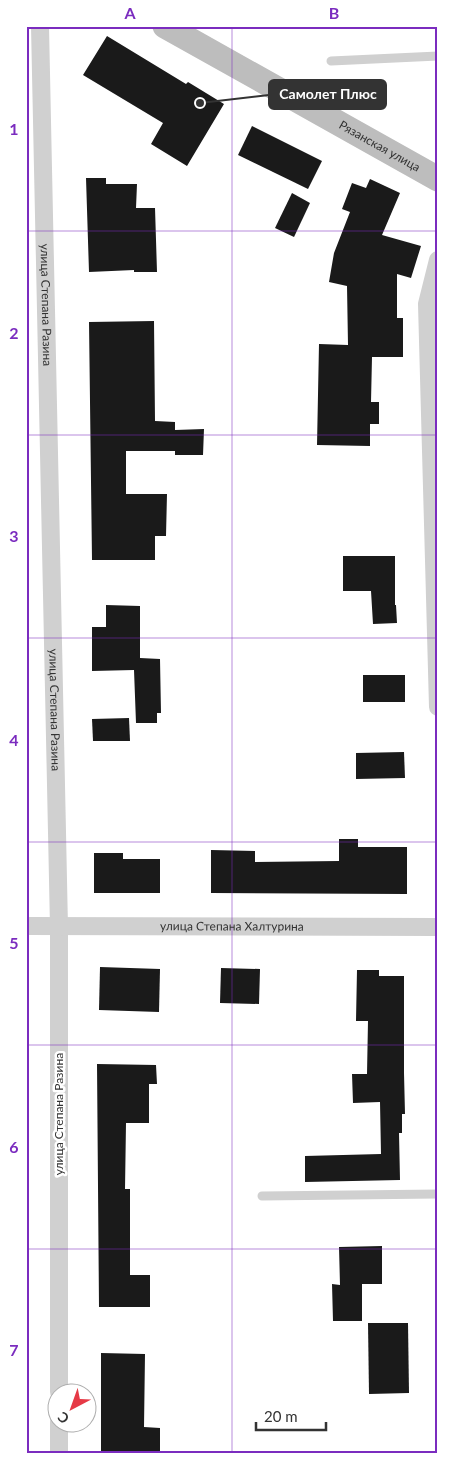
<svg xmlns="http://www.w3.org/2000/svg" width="464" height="1480" font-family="Lato,sans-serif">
<rect width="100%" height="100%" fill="#fff"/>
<g fill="#1a1a1a">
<polygon points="107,36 186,84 188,82 224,104 187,166 151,144 163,123 83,75"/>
<polygon points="252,126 322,161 308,189 238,155"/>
<polygon points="86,178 106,178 106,184 137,184 136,208 155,208 157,272 134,272 134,270 89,272"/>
<polygon points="370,179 400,193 382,235 421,246 411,278 397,274 397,318 403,318 403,357 372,357 371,402 379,402 379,424 370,424 370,446 317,445 319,344 348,345 347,286 329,282 334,253 350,212 342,209 352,183 366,188"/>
<polygon points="292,193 310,203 294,237 275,228"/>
<polygon points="154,321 155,421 175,422 175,430 204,429 203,455 175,455 175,451 126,451 126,494 167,494 166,536 155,536 155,560 92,560 89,322"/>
<polygon points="343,556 395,556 395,605 396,605 397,623 373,624 371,591 343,591"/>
<polygon points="106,605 140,606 140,658 160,659 161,713 157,713 157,723 136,723 134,670 92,671 92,627 106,627"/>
<rect x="363" y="675" width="42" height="27"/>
<polygon points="129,718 130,741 93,741 92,719"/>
<polygon points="404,752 405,778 356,779 356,753"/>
<polygon points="339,839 358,839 358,847 407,847 407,894 211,893 211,850 255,851 255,862 339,861"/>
<polygon points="94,853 123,853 123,859 160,859 160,893 94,893"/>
<polygon points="100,967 160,969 159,1012 99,1010"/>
<polygon points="221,968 260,969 259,1004 220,1003"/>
<polygon points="357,970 379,970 379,976 404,976 404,1073 405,1114 402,1114 402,1133 399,1133 400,1180 305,1182 305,1156 381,1154 380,1102 353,1103 352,1074 367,1074 368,1021 356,1021"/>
<polygon points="97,1064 156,1065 157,1084 149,1084 149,1123 126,1123 125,1189 130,1189 130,1275 150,1275 150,1307 99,1307"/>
<polygon points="382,1246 382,1284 362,1284 362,1321 333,1321 332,1284 340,1285 339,1247"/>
<polygon points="368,1323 408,1323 409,1393 369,1394"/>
<polygon points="101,1353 145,1354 144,1427 160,1428 160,1454 101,1454"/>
</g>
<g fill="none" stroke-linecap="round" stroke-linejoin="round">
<g stroke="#d0d0d0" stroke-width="9">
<polyline points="331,61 438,56"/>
<polyline points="262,1196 438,1194"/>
</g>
<g stroke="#d0d0d0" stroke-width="18">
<path id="s1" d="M40,26L59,927V1392"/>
<polyline points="438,260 427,304 438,707"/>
<path id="s2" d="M26,926L438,927"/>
<polyline points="59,1422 59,1454"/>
</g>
<path stroke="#bdbdbd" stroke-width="25" id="s3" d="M165,26L438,179"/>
</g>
<path fill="none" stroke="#7b2cbf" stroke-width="1" stroke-opacity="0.55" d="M232,26V1454M26,231H438M26,435H438M26,638H438M26,842H438M26,1045H438M26,1249H438"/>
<g text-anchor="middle" stroke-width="5" stroke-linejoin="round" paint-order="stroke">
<g font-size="12" fill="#333" stroke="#fff">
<text dy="4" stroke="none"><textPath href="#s3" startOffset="246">Рязанская улица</textPath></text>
<text dy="4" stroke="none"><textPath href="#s1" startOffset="279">улица Степана Разина</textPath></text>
<text dy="4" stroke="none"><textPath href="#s1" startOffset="684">улица Степана Разина</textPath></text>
<text dy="4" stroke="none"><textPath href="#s2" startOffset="206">улица Степана Халтурина</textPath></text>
<text transform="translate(59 1114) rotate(-90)" y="4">улица Степана Разина</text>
</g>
</g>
<path fill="none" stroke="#333" stroke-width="2" d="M200 103L269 95"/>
<circle fill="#333" stroke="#fff" stroke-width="2" cx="200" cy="103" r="5"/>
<rect fill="#333" stroke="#333" stroke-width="2" x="269" y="80" width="117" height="29" rx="5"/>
<g font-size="14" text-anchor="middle" font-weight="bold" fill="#fff">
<text x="328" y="99">Самолет Плюс</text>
</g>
<rect width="464" height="1480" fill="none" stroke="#ffffff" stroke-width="55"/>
<g transform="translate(72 1408) rotate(221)"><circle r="24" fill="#ffffff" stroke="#adadad"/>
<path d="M0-4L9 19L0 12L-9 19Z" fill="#e63946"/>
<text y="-8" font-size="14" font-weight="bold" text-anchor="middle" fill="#333333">С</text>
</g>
<path d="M256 1422v8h70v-8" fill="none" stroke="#333333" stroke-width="2.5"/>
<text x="264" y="1422" font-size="15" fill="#333333" stroke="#ffffff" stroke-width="4" paint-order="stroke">20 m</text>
<rect x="28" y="28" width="408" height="1424" fill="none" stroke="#7b2cbf" stroke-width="2"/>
<g font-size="16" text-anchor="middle" font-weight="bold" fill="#7b2cbf">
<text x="130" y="19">A</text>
<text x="334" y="19">B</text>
<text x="14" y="135">1</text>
<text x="14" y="339">2</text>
<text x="14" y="542">3</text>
<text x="14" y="746">4</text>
<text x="14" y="949">5</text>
<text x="14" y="1153">6</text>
<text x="14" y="1356">7</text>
</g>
</svg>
